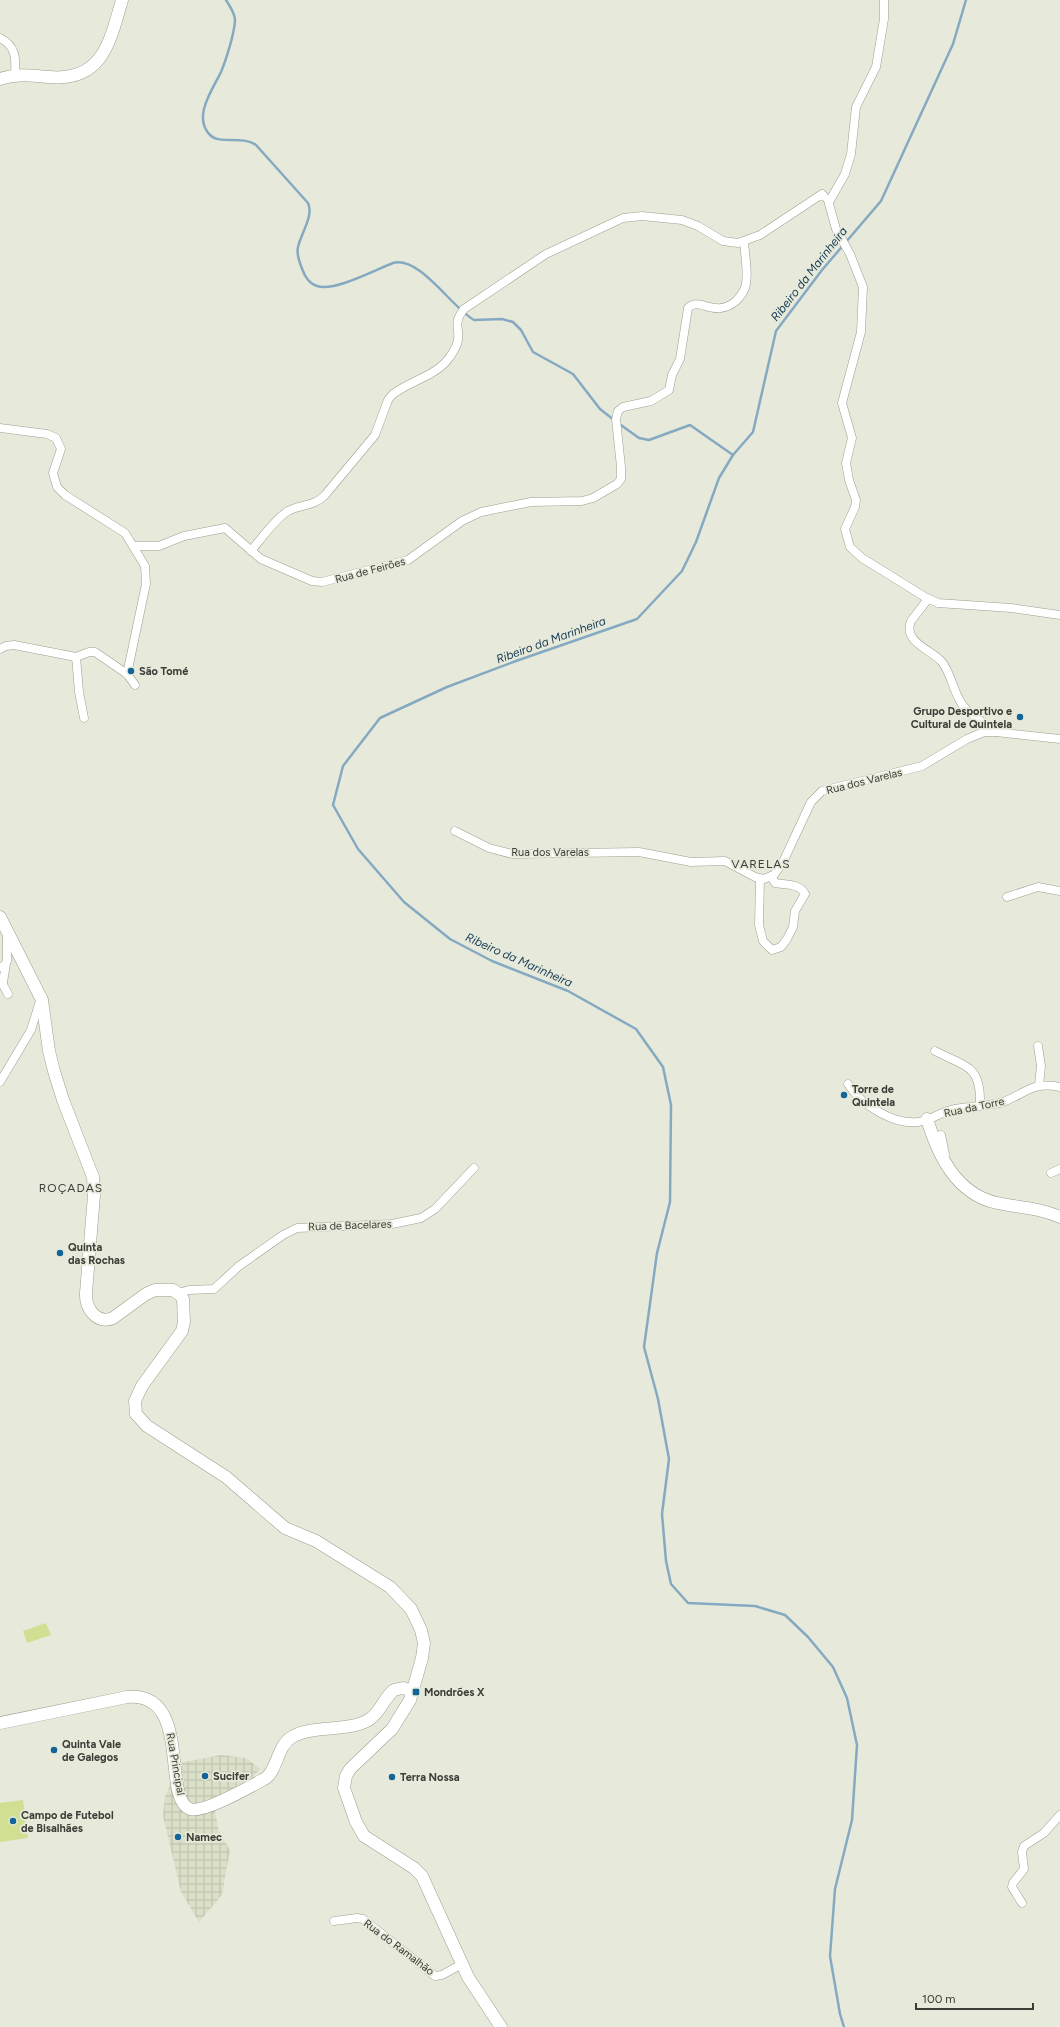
<svg xmlns="http://www.w3.org/2000/svg" width="1060" height="2027" font-family="Figtree,sans-serif">
<defs>
<pattern id="industrial-grid" width="8" height="8" patternUnits="userSpaceOnUse"><rect width="8" height="8" fill="#dadfc8"/><path d="M0 4h8M4 0v8" fill="none" stroke="#bcc0ac"/></pattern>
</defs>
<rect width="100%" height="100%" fill="#e7eada"/>
<polygon fill="url(#industrial-grid)" points="221,1755 246,1758 260,1769 253,1777 213,1800 219,1832 230,1850 222,1895 199,1922 181,1892 163,1816 165,1797 179,1763"/>
<g fill="#d1df93">
<polygon points="46,1623 51,1635 27,1643 23,1631"/>
<polygon points="23,1800 28,1838 0,1842 0,1803"/>
</g>
<g fill="none" stroke-linecap="round" stroke-linejoin="round">
<g stroke="#86a9c2" stroke-width="2.5">
<path d="M226,0C230,6 234,12 235,19C235,32 226,60 221,72C213,89 192,117 210,135C220,145 242,135 256,145L308,203C314,216 301,233 298,247C296,254 300,264 303,271C305,277 310,284 317,286C334,292 375,270 393,263C420,256 451,307 474,320L502,319L513,322L521,330L533,352L573,374L600,409L614,420"/>
<polyline points="618,423 639,438 649,440 690,425 733,455"/>
<polyline points="844,2027 840,2014 830,1956 835,1889 852,1820 857,1745 847,1698 833,1667 808,1637 785,1615 755,1606 688,1603 671,1584 666,1561 662,1514 669,1459 658,1399 644,1347 657,1253 670,1202 671,1105 663,1067 636,1029 568,991 492,961 450,939 404,902 358,849 333,805 343,766 380,718 447,687 516,661 637,619 682,571 696,542 719,478 733,455 753,432 776,331 822,270 881,201 953,44 966,0"/>
</g>
<g stroke="#9c9f90" stroke-width="9">
<g id="street">
<path d="M0,38C16,46 16,58 15,75"/>
<polyline points="829,202 845,174 851,154 856,107 876,67 884,19 884,0"/>
<polyline points="0,428 47,434 56,438 61,449 53,473 57,487 65,495 125,533 145,566 146,584 127,674"/>
<path d="M134,546H159L184,536L225,528L261,559L312,581L322,582L408,560L462,521L481,512L531,502L582,501L593,498L617,484L621,479V467L616,419L618,411L623,407L651,401L669,390L672,375L680,359L688,308C700,296 714,319 736,301C740,297 743,293 745,288C749,275 745,256 744,242"/>
<path d="M251,551C261,539 275,519 288,511C300,504 314,507 325,495L375,435L388,400L393,394C418,376 444,376 457,344C462,330 451,325 464,309L546,254L623,218L642,216L682,220L698,226L723,241L738,243L760,235L822,194L828,200L836,229L850,254L863,287L861,332L842,403L852,438L846,463L849,480L856,500L855,507L845,529L850,547L862,558L925,597L938,603L1011,608L1060,615"/>
<path d="M928,599L911,621C902,642 932,650 942,662C950,672 953,688 959,699C966,714 984,722 996,732"/>
<polyline points="0,649 6,646 14,645 76,657 89,652 95,652 127,674 135,685"/>
<polyline points="76,657 79,692 84,718"/>
<polyline points="455,831 489,848 512,854 639,852 691,862 725,861 755,877 764,879 774,875 783,862 811,802 822,791 922,766 967,739 984,732 996,732 1060,739"/>
<path d="M760,879L759,925L763,941L772,950L781,947L787,939L793,927L795,911L805,894C799,883 786,885 775,883L771,876"/>
<polyline points="1007,897 1038,887 1060,891"/>
<polyline points="0,967 5,965 7,961 7,934"/>
<polyline points="0,979 8,994"/>
<polyline points="3,983 6,963"/>
<polyline points="1038,1046 1041,1066 1039,1085"/>
<path d="M935,1051C966,1067 981,1065 980,1104"/>
<polyline points="0,1082 31,1030 40,1001"/>
<path d="M848,1084C861,1105 897,1128 923,1121C934,1118 943,1111 955,1109C969,1106 991,1106 1003,1102C1027,1093 1032,1081 1060,1087"/>
<polyline points="941,1135 945,1154"/>
<polyline points="1051,1173 1060,1169"/>
<polyline points="179,1293 189,1290 214,1289 239,1266 283,1235 297,1228 392,1224 421,1218 435,1209 474,1168"/>
<polyline points="1022,1903 1012,1887 1013,1883 1024,1869 1022,1852 1024,1846 1044,1833 1060,1815"/>
<polyline points="334,1921 357,1918 363,1919 435,1976 442,1975 462,1964"/>
</g>
</g>
<g stroke="#9c9f90" stroke-width="13">
<g id="secondary">
<path d="M0,79C16,73 32,76 49,77C103,82 110,41 122,0"/>
<path d="M0,917L42,1000L49,1051L54,1071L63,1100L93,1177L94,1195L86,1293C85,1308 97,1325 113,1318L146,1294L155,1290H173L180,1295L183,1299L184,1322L182,1331L142,1386L135,1401L136,1414L147,1426L226,1477L285,1528L316,1541L390,1587L411,1609L421,1630L424,1643L422,1658L410,1700L392,1729L350,1769L346,1776L344,1788L356,1822L364,1836L414,1868L422,1876L468,1977L501,2027"/>
<path d="M927,1119C938,1155 956,1194 997,1203C1021,1208 1036,1207 1060,1217"/>
<path d="M0,1723L127,1697C193,1691 161,1798 190,1809C203,1814 253,1785 266,1778C278,1768 277,1746 292,1737C314,1724 349,1733 370,1719C381,1711 384,1698 394,1690L403,1688L413,1691"/>
</g>
</g>
<use href="#street" stroke="#fff" stroke-width="8"/>
<use href="#secondary" stroke="#fff" stroke-width="12"/>
</g>
<g fill="#136597" stroke="#e7eada" stroke-width="1.5">
<circle cx="131" cy="671" r="4"/>
<circle cx="1020" cy="717" r="4"/>
<circle cx="844" cy="1095" r="4"/>
<circle cx="60" cy="1253" r="4"/>
<rect x="412" y="1688" width="8" height="8" rx="2"/>
<circle cx="54" cy="1750" r="4"/>
<circle cx="205" cy="1776" r="4"/>
<circle cx="392" cy="1777" r="4"/>
<circle cx="13" cy="1821" r="4"/>
<circle cx="178" cy="1837" r="4"/>
</g>
<g text-anchor="middle" stroke-width="3.5" stroke-linejoin="round" paint-order="stroke">
<g font-size="11" fill="#3c3d37" stroke="#e7eada">
<text transform="translate(370 570) rotate(-15)" y="4">Rua de Feirões</text>
<text transform="translate(864 781) rotate(-14)" y="4">Rua dos Varelas</text>
<text x="550" y="856">Rua dos Varelas</text>
<text transform="translate(974 1107) rotate(-12)" y="4">Rua da Torre</text>
<text transform="translate(350 1225) rotate(-2)" y="4">Rua de Bacelares</text>
<text transform="translate(176 1764) rotate(80)" y="4">Rua Principal</text>
<text transform="translate(399 1947) rotate(37)" y="4">Rua do Ramalhão</text>
</g>
<g font-size="11" font-weight="bold" fill="#3c3d37" stroke="#e7eada" text-anchor="start">
<text x="139" y="675">São Tomé</text>
<text x="1012" y="715" text-anchor="end">Grupo Desportivo e<tspan x="1012" dy="13">Cultural de Quintela</tspan></text>
<text x="852" y="1093">Torre de<tspan x="852" dy="13">Quintela</tspan></text>
<text x="68" y="1251">Quinta<tspan x="68" dy="13">das Rochas</tspan></text>
<text x="424" y="1696">Mondrões X</text>
<text x="62" y="1748">Quinta Vale<tspan x="62" dy="13">de Galegos</tspan></text>
<text x="213" y="1780">Sucifer</text>
<text x="400" y="1781">Terra Nossa</text>
<text x="21" y="1819">Campo de Futebol<tspan x="21" dy="13">de Bisalhães</tspan></text>
<text x="186" y="1841">Namec</text>
</g>
<g font-size="12" font-style="italic" fill="#163b55" stroke="#e7eada">
<text transform="translate(809 274) rotate(-52)" y="4">Ribeiro da Marinheira</text>
<text transform="translate(551 640) rotate(-20)" y="4">Ribeiro da Marinheira</text>
<text transform="translate(519 960) rotate(24)" y="4">Ribeiro da Marinheira</text>
</g>
<g font-size="12" letter-spacing="1" fill="#3c3d37" stroke="#e7eada">
<text x="761" y="868">VARELAS</text>
<text x="71" y="1192">ROÇADAS</text>
</g>
</g>
<path d="M916 2003v6h117v-6" fill="none" stroke="#3c3d37" stroke-width="2"/>
<text x="922" y="2003" font-size="12" fill="#3c3d37" stroke="#e7eada" stroke-width="3" paint-order="stroke">100 m</text>
</svg>
